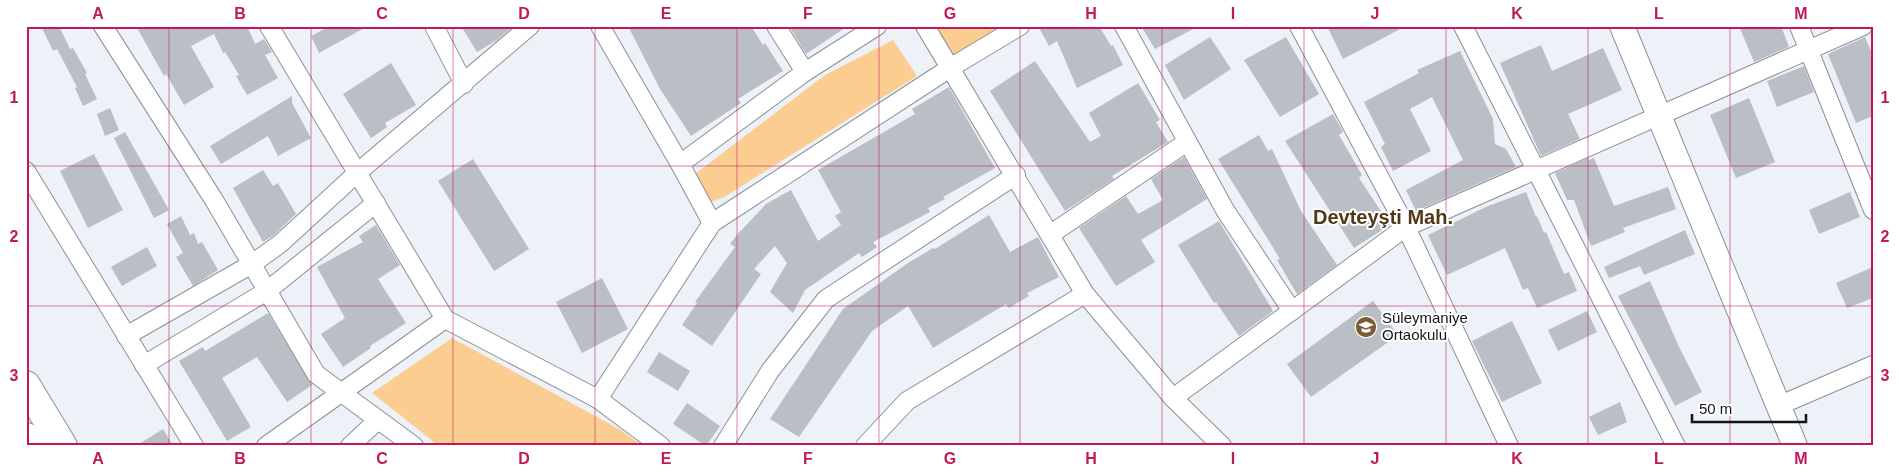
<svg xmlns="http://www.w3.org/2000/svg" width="1899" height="472" font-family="Helvetica,sans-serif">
<rect width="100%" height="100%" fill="#ecf2f7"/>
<g fill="#fbcd90">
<polygon points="932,26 1006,26 950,59"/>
<polygon points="893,40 917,76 724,197 710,202 691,177 825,75"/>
<polygon points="452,338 619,429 643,446 439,446 372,393"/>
</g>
<g fill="#b9bfc4">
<polygon points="41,26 59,26 70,49 73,48 87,73 85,74 97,99 83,106 75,88 77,87 57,49 53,51"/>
<polygon points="136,26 247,26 255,44 264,39 272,52 265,55 278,78 247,95 236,76 239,75 225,52 223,53 214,34 191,46 214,87 184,105 166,74 164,76"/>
<polygon points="330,26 368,26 319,53 311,36"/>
<polygon points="461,26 513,26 497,40 477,52"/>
<polygon points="628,26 751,26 763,45 765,43 783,71 738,99 741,103 691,136 660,89"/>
<polygon points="789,26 848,26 806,54"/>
<polygon points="1038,26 1099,26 1111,46 1113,45 1123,65 1077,88 1057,41 1049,46"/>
<polygon points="1141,26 1199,26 1155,49"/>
<polygon points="1327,26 1406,26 1343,59"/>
<polygon points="1739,26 1781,26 1789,47 1754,62"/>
<polygon points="1210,37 1231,69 1184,100 1165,65"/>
<polygon points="1286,37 1319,94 1280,117 1244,60"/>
<polygon points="1865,37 1873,56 1873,116 1856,123 1828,54"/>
<polygon points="1541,45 1552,71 1603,48 1622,90 1568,114 1580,139 1541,156 1500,63"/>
<polygon points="1460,51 1493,119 1495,144 1506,149 1516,167 1416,211 1406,190 1463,160 1432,97 1410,109 1431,151 1393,171 1381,147 1385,144 1364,102 1419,73 1417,70"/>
<polygon points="1035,61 1090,142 1101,136 1089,113 1138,83 1160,120 1156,122 1168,142 1112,176 1114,179 1065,211 990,91"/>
<polygon points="391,63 416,105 385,123 387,127 371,138 343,94"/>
<polygon points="1804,66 1814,92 1777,107 1767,81"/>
<polygon points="949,87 995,168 943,197 945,199 928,208 930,212 873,242 877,247 862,257 859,253 805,290 793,313 770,292 787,263 775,246 754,269 761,274 712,346 682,325 697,303 695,302 735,247 730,244 736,236 766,204 791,190 818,241 841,225 835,216 841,212 818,170 915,114 912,109"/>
<polygon points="292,96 292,103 311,138 278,156 268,136 221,164 210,146"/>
<polygon points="1749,98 1775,162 1736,178 1710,115"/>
<polygon points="110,108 119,130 105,136 97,114"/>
<polygon points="1333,114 1343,132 1339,135 1362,175 1359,178 1390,225 1354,248 1285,141"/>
<polygon points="125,132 169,210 154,218 114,138"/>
<polygon points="1259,135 1268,151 1272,149 1301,211 1337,265 1297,294 1277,260 1280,259 1218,159"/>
<polygon points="94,154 123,210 88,228 60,171"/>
<polygon points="1184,157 1207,199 1141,240 1155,262 1116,286 1079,228 1126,196 1138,214 1163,200 1151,179"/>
<polygon points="1588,158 1589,160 1594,158 1614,206 1668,187 1676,209 1623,228 1625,232 1591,246 1574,200 1567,200 1555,173"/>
<polygon points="473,159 529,249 494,271 438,181"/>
<polygon points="263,170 273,186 278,183 296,214 274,235 263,242 233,188"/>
<polygon points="1526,192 1536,217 1537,216 1544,233 1546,232 1564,274 1569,272 1577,291 1537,308 1528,288 1523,290 1505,248 1447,275 1428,235 1488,206"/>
<polygon points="1850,192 1860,217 1819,234 1809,210"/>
<polygon points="989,215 1010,252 1038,237 1059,277 1027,293 1029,296 1009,308 1006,304 933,348 908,306 872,331 799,437 770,419 843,309 908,263 933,248 935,249"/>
<polygon points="181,216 190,235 194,233 198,244 202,242 218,270 193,286 176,257 183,253 167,224"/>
<polygon points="1219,221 1273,311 1239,336 1216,302 1214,303 1178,245"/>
<polygon points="376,225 400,265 378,279 406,323 370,346 371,348 343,367 321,334 345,318 317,267 363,242 359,236"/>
<polygon points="1685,230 1695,254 1644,275 1640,266 1609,278 1604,267"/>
<polygon points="147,247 157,266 122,286 111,267"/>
<polygon points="1873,267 1873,298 1847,308 1836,283"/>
<polygon points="602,278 628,329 582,353 556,302"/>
<polygon points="1650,281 1679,347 1702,392 1675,406 1618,296"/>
<polygon points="1373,301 1398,335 1311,397 1287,364"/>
<polygon points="1587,311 1597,332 1558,351 1548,330"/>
<polygon points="268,313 312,385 287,402 257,357 222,378 251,427 227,441 179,361 203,347 205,351"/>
<polygon points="1512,321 1542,383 1502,402 1472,341"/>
<polygon points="659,352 690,371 678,391 647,372"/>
<polygon points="1620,402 1627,422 1598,435 1589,417"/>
<polygon points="687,403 720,426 706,446 673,424"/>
<polygon points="163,429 173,446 136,446"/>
</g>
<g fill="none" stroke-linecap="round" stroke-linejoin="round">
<g stroke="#8c9196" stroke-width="20">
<g id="street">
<polyline points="103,26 214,200 316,374 414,446"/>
<polyline points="269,26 445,319 598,399 661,446"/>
<polyline points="434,26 464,84"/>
<polyline points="600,26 680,164 712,223"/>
<polyline points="776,26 805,72"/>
<polyline points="925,26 1085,294 1173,398 1222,446"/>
<polyline points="1124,26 1225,210 1292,311"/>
<polyline points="1299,26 1406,227 1509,446"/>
<polyline points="1463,26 1676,446"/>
<polyline points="1799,26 1873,210"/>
<polyline points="680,164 805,72 877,26"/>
<polyline points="26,171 194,446"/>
<polyline points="1051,234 1187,142"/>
<polyline points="126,336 252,264 281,243 357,173 530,26"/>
<polyline points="144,365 267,291 376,203"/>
<polyline points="1173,398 1406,227 1863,26"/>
<polyline points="598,399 712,223 950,68 1020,26"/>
<polyline points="1778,406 1873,365"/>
<polyline points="266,446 445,319"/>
<polyline points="350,446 378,420"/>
<polyline points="723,446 770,371 826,299 1016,175"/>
<polyline points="865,446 907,401 1085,294"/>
</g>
</g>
<g stroke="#8c9196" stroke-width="26">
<polyline id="secondary" points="1622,26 1795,446"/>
</g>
<g stroke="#8c9196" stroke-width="30">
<g id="highway">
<polyline points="26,385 63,446"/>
<polyline points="26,437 32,446"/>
</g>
</g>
<use href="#street" stroke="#fff" stroke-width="18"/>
<use href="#secondary" stroke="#fff" stroke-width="24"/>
<use href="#highway" stroke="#fff" stroke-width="28"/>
</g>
<path fill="none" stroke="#c2185b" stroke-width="1" stroke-opacity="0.55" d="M169,26V446M311,26V446M453,26V446M595,26V446M737,26V446M879,26V446M1020,26V446M1162,26V446M1304,26V446M1446,26V446M1588,26V446M1730,26V446M26,166H1873M26,306H1873"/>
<defs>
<g id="school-disc" transform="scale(1.125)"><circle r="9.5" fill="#7c5c32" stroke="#fff"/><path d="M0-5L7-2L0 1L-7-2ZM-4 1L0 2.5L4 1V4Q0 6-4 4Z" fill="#fff"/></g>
</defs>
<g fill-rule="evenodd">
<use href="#school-disc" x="1366" y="327"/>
</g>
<g text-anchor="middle" stroke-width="4" stroke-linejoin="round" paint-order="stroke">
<g font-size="15" fill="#131517" stroke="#fff" text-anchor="start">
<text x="1382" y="323">Süleymaniye<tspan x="1382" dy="17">Ortaokulu</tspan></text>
</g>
<g font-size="20" font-weight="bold" fill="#513917" stroke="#fff">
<text x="1383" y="224">Devteyşti Mah.</text>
</g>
</g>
<rect width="1899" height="472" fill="none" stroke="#ffffff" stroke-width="55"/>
<path d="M1692 414v8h114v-8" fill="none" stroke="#131517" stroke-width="2.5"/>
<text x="1699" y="414" font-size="15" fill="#131517" stroke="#ffffff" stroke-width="4" paint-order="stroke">50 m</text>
<rect x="28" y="28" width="1844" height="416" fill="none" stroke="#c2185b" stroke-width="2"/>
<g font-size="16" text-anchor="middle" font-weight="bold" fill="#c2185b">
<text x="98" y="19">A</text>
<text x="240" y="19">B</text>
<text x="382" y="19">C</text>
<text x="524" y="19">D</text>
<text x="666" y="19">E</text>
<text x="808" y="19">F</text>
<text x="950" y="19">G</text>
<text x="1091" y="19">H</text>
<text x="1233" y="19">I</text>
<text x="1375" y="19">J</text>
<text x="1517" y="19">K</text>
<text x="1659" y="19">L</text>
<text x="1801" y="19">M</text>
<text x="14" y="103">1</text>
<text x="1885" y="103">1</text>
<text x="14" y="242">2</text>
<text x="1885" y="242">2</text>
<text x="14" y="381">3</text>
<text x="1885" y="381">3</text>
<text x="98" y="464">A</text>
<text x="240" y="464">B</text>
<text x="382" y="464">C</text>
<text x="524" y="464">D</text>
<text x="666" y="464">E</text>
<text x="808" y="464">F</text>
<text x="950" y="464">G</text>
<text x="1091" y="464">H</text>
<text x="1233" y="464">I</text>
<text x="1375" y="464">J</text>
<text x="1517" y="464">K</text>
<text x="1659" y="464">L</text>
<text x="1801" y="464">M</text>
</g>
</svg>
